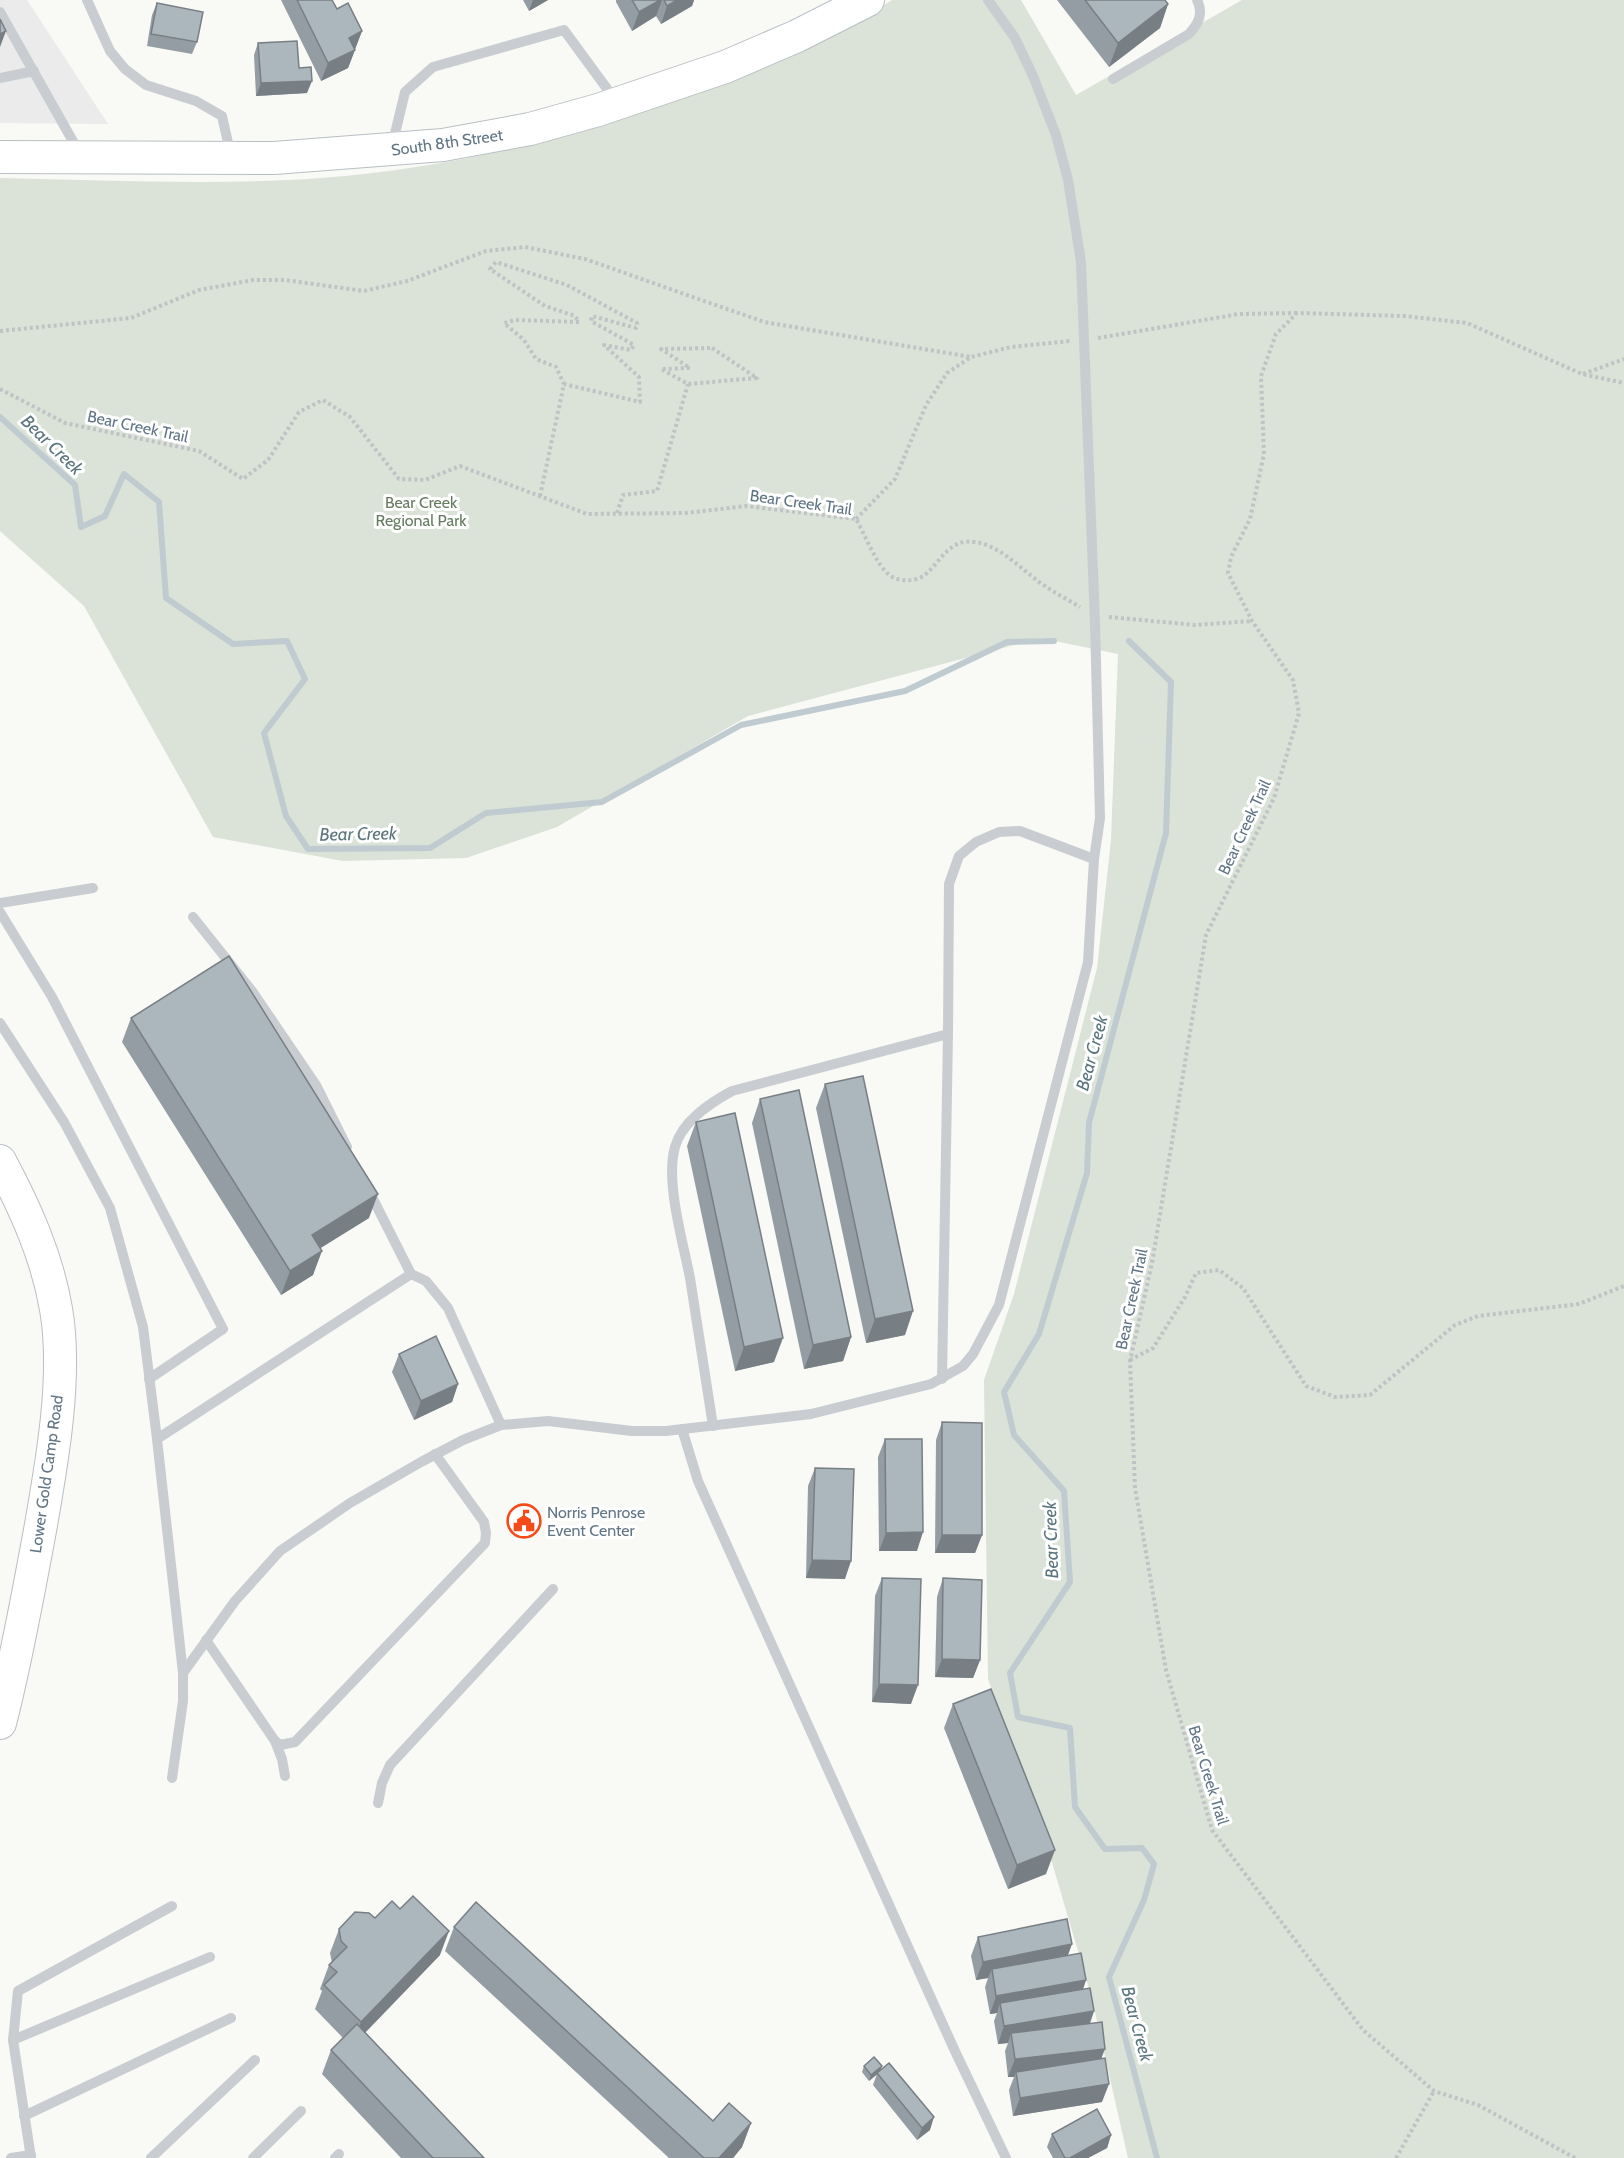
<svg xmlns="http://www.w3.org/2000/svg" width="1624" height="2158" font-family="Cabin,sans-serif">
<rect width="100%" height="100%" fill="#f9f9f6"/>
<polygon fill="#eaebea" points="0,0 27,0 108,124 0,123"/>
<path fill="#dbe2d7" d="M892,0H1021L1076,95L1242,0H1624V2158H1128L1092,1999L1046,1842L988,1679L984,1380L1014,1294L1097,968L1111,840L1118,654L1040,638L748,716L557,827L466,858L343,861L213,837L84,606L0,531V178C107,180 214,186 321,178C460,167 596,134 726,81C784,58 840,35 892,0Z"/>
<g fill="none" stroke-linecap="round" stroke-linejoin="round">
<g stroke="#bfcbd0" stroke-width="6">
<polyline points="0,417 75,485 81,527 105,516 124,474 159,502 166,598 233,644 287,641 305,679 264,733 286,816 308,849 430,848 486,813 602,802 741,725 905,691 1007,642 1054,641"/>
<polyline points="1129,641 1171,682 1166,833 1089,1123 1087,1173 1039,1334 1004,1392 1014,1435 1064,1491 1070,1582 1010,1673 1018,1717 1070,1728 1075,1807 1105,1849 1142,1848 1154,1864 1144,1900 1109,1977 1157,2158"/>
</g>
<g stroke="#b8bfc4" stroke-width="34">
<g id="secondary">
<polyline points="0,157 274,158 443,145 530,129 598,110 725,67 797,36 868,0"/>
<path d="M0,1161C25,1208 47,1256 56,1309C68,1377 51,1468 39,1536C27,1599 16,1662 0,1723"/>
</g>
</g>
<g stroke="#c0c3c5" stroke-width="4" stroke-dasharray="3 3" stroke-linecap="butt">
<polyline points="0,331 131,318 199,290 253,280 285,280 364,291 407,281 486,251 525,247 585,259 764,322 971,357"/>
<polyline points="1098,338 1239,314 1296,313"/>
<polygon points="712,348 757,378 688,384 661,369 690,368 661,349"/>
<polyline points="1583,374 1624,359"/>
<path d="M0,389L65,423L199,451L243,479L268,460L299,412L323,400L350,417L399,479L425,480L460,466L587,514L686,513L746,506L856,519C865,535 874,559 886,572C896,583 916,583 927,573C942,559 951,538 975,542C1003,546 1025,574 1048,588C1058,595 1070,601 1080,607"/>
<polyline points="540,496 564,384 556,367 536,359 524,340 504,323 515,320 579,322 575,316 545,306 490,269 496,262 567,285 637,323 636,328 592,316 591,321 634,345 631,350 604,345 639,377 640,402 564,384"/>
<polyline points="617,513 623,495 657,491 688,384"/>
<polyline points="856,519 895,479 926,405 947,373 971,357 1011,347 1070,341"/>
<polyline points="1109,617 1195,625 1252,621"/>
<polyline points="1130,1360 1153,1348 1185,1297 1196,1273 1219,1270 1243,1288 1306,1386 1335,1397 1370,1395 1455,1325 1478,1316 1579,1304 1624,1286"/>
<polyline points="1396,2158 1434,2091"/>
<polyline points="1575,2158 1478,2105 1434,2091 1363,2030 1212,1830 1166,1670 1135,1488 1130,1361 1152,1263 1206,935 1274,798 1299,713 1293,680 1252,621 1228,573 1231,557 1250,519 1264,454 1261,376 1276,334 1297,313 1404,316 1467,323 1582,374 1624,383"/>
</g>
<g stroke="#c9cdd1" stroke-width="10">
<polyline points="87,0 110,51 125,69 146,85 196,101 222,116 231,156"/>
<polyline points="0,12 79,152"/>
<polyline points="0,78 34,71"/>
<path d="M1113,79L1189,34C1198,24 1204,14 1197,0"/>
<polyline points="392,146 405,92 433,67 564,30 616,101"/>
<polyline points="0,903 93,888"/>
<polyline points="0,912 52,997 223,1329 149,1379"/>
<polyline points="193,917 252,991 316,1085 347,1147"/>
<polyline points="0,1023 64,1122 110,1208 143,1327 157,1439"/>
<polyline points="948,1034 949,884 959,856 976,842 999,832 1020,831 1094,859"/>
<polyline points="369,1191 411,1274"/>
<path d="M713,1426C705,1377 698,1327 690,1278C683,1242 665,1181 675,1147C682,1121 710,1103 732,1091L948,1034L942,1379"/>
<polyline points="682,1429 698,1481 954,2049 1006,2158"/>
<polyline points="206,1640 275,1741 280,1745 295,1742 485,1543 486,1533 484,1522 435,1454"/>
<polyline points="183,1673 157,1439 411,1274 426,1281 448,1308 501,1425"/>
<polyline points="275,1741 282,1759 285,1776"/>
<polyline points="172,1778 183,1701 183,1673 235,1601 280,1551 350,1503 421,1462 463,1440 501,1425 548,1421 632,1431 666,1431 811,1414 931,1384 963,1366 973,1354 999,1305 1088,962 1094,859 1100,818 1095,623 1081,262 1068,180 1056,135 1033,76 1015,38 988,0"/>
<polyline points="378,1803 382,1783 390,1765 553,1589"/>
<polyline points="13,2040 210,1957"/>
<polyline points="24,2116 231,2018"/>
<polyline points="11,2158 31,2155"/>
<polyline points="31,2158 13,2040 18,1991 172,1906"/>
<polyline points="151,2158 255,2060"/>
<polyline points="253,2158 301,2111"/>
<polyline points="335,2158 339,2154"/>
</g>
<use href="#secondary" stroke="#fff" stroke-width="32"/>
</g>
<g fill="#949da3">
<polygon points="281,0 332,0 337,9 362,31 348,68 321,81"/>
<polygon points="523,0 548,0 529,11"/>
<polygon points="616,0 694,0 692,6 661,24 656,16 632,31 616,2"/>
<polygon points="1057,0 1165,0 1168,4 1160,28 1109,67"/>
<polygon points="157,3 197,42 192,54 147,46 152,15"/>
<polygon points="258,43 299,68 307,93 256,96 254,55"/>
<polygon points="131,1018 369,1218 320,1248 313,1275 281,1295 122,1042"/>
<polygon points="825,1084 905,1335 866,1343 816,1108"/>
<polygon points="760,1099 851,1337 843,1361 804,1369 752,1123"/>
<polygon points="696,1122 774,1362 735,1371 687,1146"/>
<polygon points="399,1354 458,1384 452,1402 414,1420 392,1372"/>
<polygon points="942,1422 982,1535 975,1553 935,1553 936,1440"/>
<polygon points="885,1439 917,1551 879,1551 878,1457"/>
<polygon points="815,1468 845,1579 806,1578 808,1486"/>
<polygon points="882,1578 911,1704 872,1702 875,1596"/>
<polygon points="943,1578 980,1660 973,1678 935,1677 937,1597"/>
<polygon points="953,1704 1046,1874 1008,1889 944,1728"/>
<polygon points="375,1918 440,1955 365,2033 484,2158 401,2158 322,2074 331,2050 343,2038 315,2009 322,1991 320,1989 329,1965 332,1963 330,1953 339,1929"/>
<polygon points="454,1927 713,2121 751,2123 742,2147 733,2158 669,2158 445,1951"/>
<polygon points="978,1937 1072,1944 1068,1955 1086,1980 1083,1989 1094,2011 1090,2024 1101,2058 1102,2102 1013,2116 1009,2090 1014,2077 1008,2077 1005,2051 1008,2043 998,2044 994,2021 997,2013 990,2014 985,1987 988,1978 976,1980 971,1956"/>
<polygon points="864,2066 880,2071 930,2130 917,2140 873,2085 877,2074 869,2081 862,2072"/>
<polygon points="1052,2134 1111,2135 1107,2148 1088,2158 1053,2158 1047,2147"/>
</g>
<g fill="#787f84">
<polygon points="533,0 548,0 529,11"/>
<polygon points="660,0 662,0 656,16 632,31 639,12"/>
<polygon points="677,0 694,0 692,6 661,24 667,6"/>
<polygon points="1168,4 1160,28 1109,67 1118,43"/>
<polygon points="6,31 0,47 0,34"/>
<polygon points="362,31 355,49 342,56 349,38"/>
<polygon points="355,50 348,68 321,81 328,63"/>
<polygon points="312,81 307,93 256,96 261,83"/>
<polygon points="378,1194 369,1218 303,1259 312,1235"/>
<polygon points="322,1251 313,1275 281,1295 290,1271"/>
<polygon points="913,1311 905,1335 866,1343 875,1319"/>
<polygon points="851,1337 843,1361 804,1369 813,1345"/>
<polygon points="783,1338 774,1362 735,1371 744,1347"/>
<polygon points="458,1384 452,1402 414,1420 421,1401"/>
<polygon points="923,1532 917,1551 879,1551 886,1533"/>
<polygon points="942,1535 982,1535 975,1553 935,1553"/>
<polygon points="812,1560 851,1561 845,1579 806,1578"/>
<polygon points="942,1659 980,1660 973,1678 935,1677"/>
<polygon points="879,1684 918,1685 911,1704 872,1702"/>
<polygon points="1055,1850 1046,1874 1008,1889 1017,1865"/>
<polygon points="449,1931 440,1955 352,2046 361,2022"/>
<polygon points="1072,1944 1065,1962 992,1969 988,1978 976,1980 983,1962"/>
<polygon points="1086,1980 1080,1998 1000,2003 997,2013 990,2014 996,1996"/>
<polygon points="1094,2011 1087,2030 1011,2033 1008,2043 998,2044 1004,2026"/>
<polygon points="1105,2049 1098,2067 1016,2072 1014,2077 1008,2077 1015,2059"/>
<polygon points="882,2066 880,2072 869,2081 871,2075"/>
<polygon points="1109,2084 1102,2102 1013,2116 1020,2098"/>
<polygon points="934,2117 930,2130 917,2140 922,2128"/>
<polygon points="751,2123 742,2147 733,2158 719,2158"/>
<polygon points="1111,2135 1107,2148 1088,2158 1070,2158"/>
</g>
<g fill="#acb6bd" stroke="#787f84" stroke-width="1.5">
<polygon points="297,0 332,0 337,9 348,3 362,31 349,38 355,50 328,63"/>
<polygon points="632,0 660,0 639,12"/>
<polygon points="664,0 677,0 667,6"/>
<polygon points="1085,0 1165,0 1168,4 1118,43"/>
<polygon points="157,3 203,12 197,42 151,34"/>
<polygon points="0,19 6,31 0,34"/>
<polygon points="297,41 299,68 311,67 312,81 261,83 258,43"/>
<polygon points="229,956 378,1194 312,1235 322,1251 290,1271 131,1018"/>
<polygon points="863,1076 913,1311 875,1319 825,1084"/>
<polygon points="799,1090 851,1337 813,1345 760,1099"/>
<polygon points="735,1113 783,1338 744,1347 696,1122"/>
<polygon points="436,1336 458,1384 421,1401 399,1354"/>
<polygon points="942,1422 982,1423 982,1535 942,1535"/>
<polygon points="885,1439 922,1439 923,1532 886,1533"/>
<polygon points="815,1468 854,1469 851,1561 812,1560"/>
<polygon points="882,1578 921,1579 918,1685 879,1684"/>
<polygon points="943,1578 982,1580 980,1660 942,1659"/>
<polygon points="991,1689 1055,1850 1017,1865 953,1704"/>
<polygon points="413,1896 449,1931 361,2022 324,1985 337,1972 329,1965 347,1947 341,1941 339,1929 355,1912 369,1913 375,1918 392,1901 400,1909"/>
<polygon points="476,1902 713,2121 729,2103 751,2123 719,2158 704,2158 454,1927"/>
<polygon points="1067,1919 1072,1944 983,1962 978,1937"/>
<polygon points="1081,1953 1086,1980 996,1996 992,1969"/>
<polygon points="1090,1988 1094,2011 1004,2026 1000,2003"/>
<polygon points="1102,2022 1105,2049 1015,2059 1011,2033"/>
<polygon points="357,2024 484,2158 433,2158 331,2050"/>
<polygon points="874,2057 882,2066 871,2075 864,2066"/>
<polygon points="1105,2058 1109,2084 1020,2098 1016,2072"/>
<polygon points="889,2063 934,2117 922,2128 877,2073"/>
<polygon points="1097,2109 1111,2135 1070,2158 1065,2158 1052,2134"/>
</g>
<defs>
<g id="civic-ring" transform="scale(1.725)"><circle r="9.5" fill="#fff" stroke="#f54b1b" stroke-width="1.5"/><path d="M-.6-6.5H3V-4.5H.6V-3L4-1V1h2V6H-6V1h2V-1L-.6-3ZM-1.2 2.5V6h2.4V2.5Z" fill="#f54b1b"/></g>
</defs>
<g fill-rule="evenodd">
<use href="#civic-ring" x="524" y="1521"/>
</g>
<g text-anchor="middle" stroke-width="6" stroke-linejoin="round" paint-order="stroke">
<g font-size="16" fill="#617585" stroke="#fff">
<text transform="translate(447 142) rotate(-8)" y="6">South 8th Street</text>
<text transform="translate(138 426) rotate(12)" y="6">Bear Creek Trail</text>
<text transform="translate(801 502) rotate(8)" y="6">Bear Creek Trail</text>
<text transform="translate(1244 827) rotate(-65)" y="6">Bear Creek Trail</text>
<text transform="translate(1131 1299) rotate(-78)" y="6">Bear Creek Trail</text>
<text transform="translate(46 1474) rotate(-82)" y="6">Lower Gold Camp Road</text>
<text transform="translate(1209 1775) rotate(73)" y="6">Bear Creek Trail</text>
</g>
<g font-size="16" fill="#667b61" stroke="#fff">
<text x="421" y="508">Bear Creek<tspan x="421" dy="18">Regional Park</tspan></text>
</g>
<g font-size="16" fill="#617585" stroke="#fff" text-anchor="start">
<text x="547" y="1518">Norris Penrose<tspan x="547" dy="18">Event Center</tspan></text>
</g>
<g font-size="18" font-style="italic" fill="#5c767e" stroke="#fff">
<text transform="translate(52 445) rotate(44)" y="6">Bear Creek</text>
<text transform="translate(358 834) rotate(-1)" y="6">Bear Creek</text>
<text transform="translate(1092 1053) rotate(-75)" y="6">Bear Creek</text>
<text transform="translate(1051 1540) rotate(-92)" y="6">Bear Creek</text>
<text transform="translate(1137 2024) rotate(75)" y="6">Bear Creek</text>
</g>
</g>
</svg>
